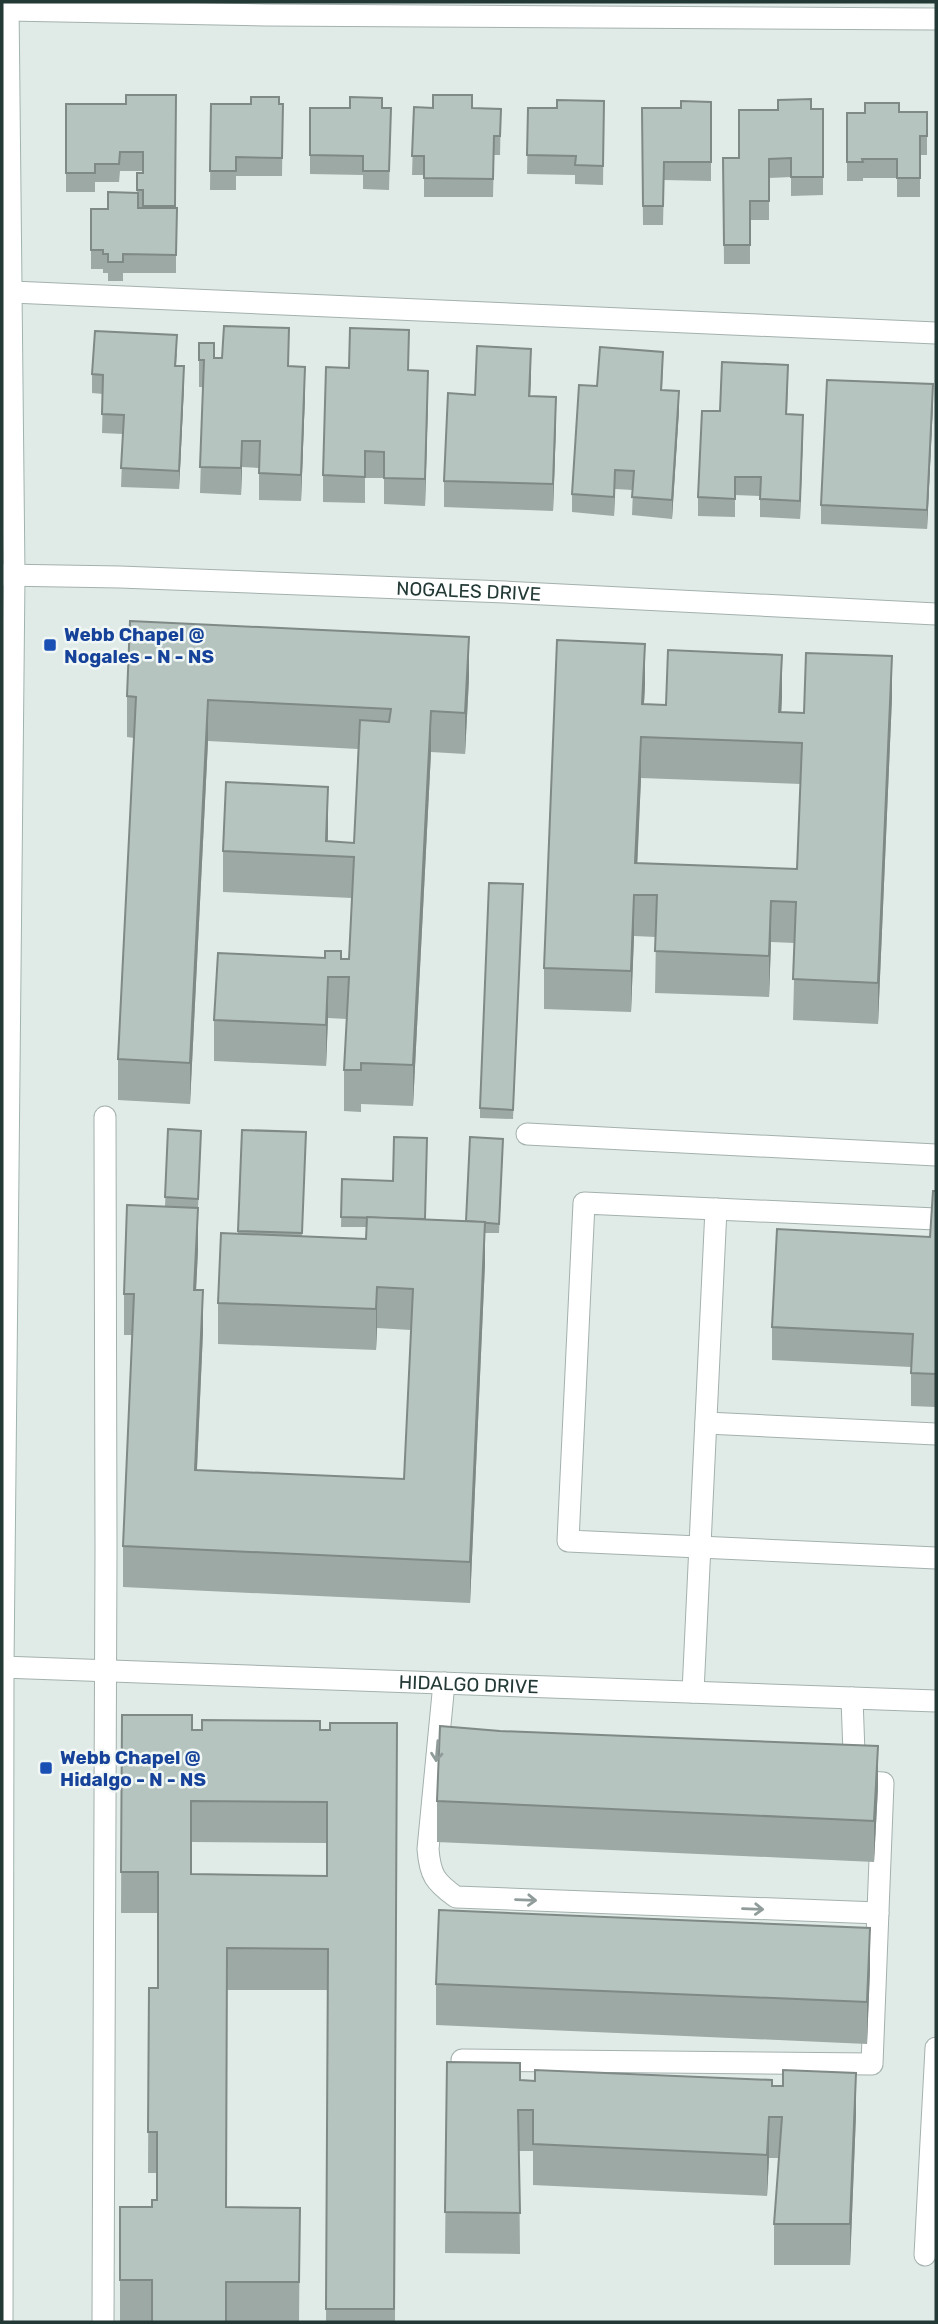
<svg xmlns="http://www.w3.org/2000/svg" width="938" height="2324" font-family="Rubik,sans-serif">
<rect width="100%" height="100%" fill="#e0eae7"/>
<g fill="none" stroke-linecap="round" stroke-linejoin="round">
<g stroke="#a3b1ae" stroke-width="23">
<g id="lane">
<polyline points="12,292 936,333"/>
<polyline points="527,1134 936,1155"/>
<polyline points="936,1219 584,1203 568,1541 936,1558"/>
<polyline points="706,1423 936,1434"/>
<path d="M444,1683L428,1849C430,1875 435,1882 456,1897L878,1913"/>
<polyline points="693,1692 716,1209"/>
<polyline points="462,2060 872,2064 883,1783 855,1781 852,1698"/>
<polyline points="925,2255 936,2048"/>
<polyline points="103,2322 106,1550 105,1117"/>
</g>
</g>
<g stroke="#a3b1ae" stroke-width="23">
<g id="street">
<polyline points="8,10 266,15 936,19"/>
<path id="s1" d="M2,575L120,577L505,592L936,614"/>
<path id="s2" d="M2,1667L936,1701"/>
</g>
</g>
<g stroke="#a0b4af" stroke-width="23">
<polyline id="secondary" points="2,2322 3,1667 14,575 8,2"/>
</g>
<use href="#lane" stroke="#fff" stroke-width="21"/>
<use href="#street" stroke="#fff" stroke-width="21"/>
<use href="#secondary" stroke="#fff" stroke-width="21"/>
</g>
<g fill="#9da9a5" fill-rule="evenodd">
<polygon points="176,95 176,273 123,273 123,281 108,281 108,273 103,273 103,269 91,269 91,209 108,209 137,193 137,173 143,173 143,171 120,171 119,182 95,182 95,192 66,192 66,104 126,104"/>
<polygon points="604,101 603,185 575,184 575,175 527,174 528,108 557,108"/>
<polygon points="711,102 711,181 664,180 663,225 643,225 642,108 681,108"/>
<polygon points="211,104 283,104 282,176 236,176 236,190 210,190"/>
<polygon points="414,107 501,109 500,155 494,155 493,197 424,197 424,175 412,175"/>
<polygon points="310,108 391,108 389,190 363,189 363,175 310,174"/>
<polygon points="811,109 823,109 823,195 791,196 791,177 769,178 769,220 750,220 750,264 724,264 723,158 739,158"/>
<polygon points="899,112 927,112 927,155 920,155 920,197 897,197 897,178 863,178 863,181 847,181 847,113"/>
<polygon points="199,343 214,358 289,366 305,393 301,501 259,500 259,468 242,467 241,495 200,493 203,387 199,387"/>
<polygon points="177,353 176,366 184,385 179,489 121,487 123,434 102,433 103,394 92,393 92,374"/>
<polygon points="408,370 428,397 425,506 384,504 384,478 365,478 365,503 323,502 323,475"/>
<polygon points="663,370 662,390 679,410 672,519 632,515 633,490 615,489 614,516 572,512 572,494 597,386"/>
<polygon points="531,376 530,396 556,423 553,511 444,507 444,481 475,395"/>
<polygon points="788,383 787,414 803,434 800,519 760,517 760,496 735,495 735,517 698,516 698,497 720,411"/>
<polygon points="933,403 927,529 821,524 821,505"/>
<polygon points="469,678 465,754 431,752 413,1106 361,1104 361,1112 344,1111 344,1070 347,1019 328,1018 326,1066 214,1061 214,1020 341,959 349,959 352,898 223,892 223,851 328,829 328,842 354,843 358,749 208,741 190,1104 118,1100 118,1059 134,738 127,737 127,696"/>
<path d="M645,685L644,704L666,705L782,696L781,712L804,713L892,697L878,1024L793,1020L795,943L771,942L769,997L655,993L656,937L634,936L631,1012L544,1009V968ZM641,778L801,784L797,869L637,863Z"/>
<polygon points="523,884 513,1119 480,1118 480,1108"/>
<polygon points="168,1129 201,1140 198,1208 198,1250 196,1290 203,1331 197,1470 404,1479 411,1330 377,1328 376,1350 218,1344 218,1303 238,1233 242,1130 306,1132 302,1236 366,1239 366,1227 341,1227 342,1179 425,1219 466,1221 503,1149 499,1233 485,1233 485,1263 470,1603 123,1587 123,1546 132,1335 124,1335 124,1294 165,1207"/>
<polygon points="936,1191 936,1407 911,1406 911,1367 772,1360 772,1327 930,1237"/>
<path d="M122,1715L192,1730H330L397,1723L395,2322H326L328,1990H227L226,2207L300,2208L299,2322H152V2321H120V2207H152L157,2200V2173H148L149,1988H158V1913H121ZM191,1842L327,1843V1876L191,1874Z"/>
<polygon points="878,1787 874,1862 437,1842 437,1801"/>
<polygon points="870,1969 867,2044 436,2025 436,1984"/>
<polygon points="447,2062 520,2080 772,2086 856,2114 850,2265 774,2265 774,2224 779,2158 769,2158 767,2196 533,2185 533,2151 519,2151 520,2254 445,2253"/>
</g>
<g fill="#7f8986">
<polygon points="531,349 531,376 529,422 529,396"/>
<polygon points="184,366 184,385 179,489 179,471"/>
<polygon points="305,367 305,393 301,501 301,475"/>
<polygon points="428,371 428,397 425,506 425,479"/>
<polygon points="933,384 933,403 927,529 927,510"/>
<polygon points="679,391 679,410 672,519 672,500"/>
<polygon points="556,397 556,423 553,511 553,484"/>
<polygon points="803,415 803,434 800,519 800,501"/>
<polygon points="242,441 242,467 241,495 241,468"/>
<polygon points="615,470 615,489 614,516 614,497"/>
<polygon points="469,637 469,678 465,754 465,713"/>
<polygon points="645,644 645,685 642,737 642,704"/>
<polygon points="782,655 782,696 780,742 779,712"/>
<polygon points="892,656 892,697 878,1024 878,983"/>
<polygon points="208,700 208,741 190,1104 190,1063"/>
<polygon points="431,711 431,752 413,1106 413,1065"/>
<polygon points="641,737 641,778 636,895 635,863"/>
<polygon points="328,787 328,829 327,856 326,841"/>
<polygon points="634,895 634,936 631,1012 631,971"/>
<polygon points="771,901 771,942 769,997 769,956"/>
<polygon points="328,977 328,1018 326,1066 326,1025"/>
<polygon points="198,1209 198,1250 194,1331 194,1290"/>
<polygon points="485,1222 485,1263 470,1603 470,1562"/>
<polygon points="377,1287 377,1328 376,1350 376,1309"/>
<polygon points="203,1290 203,1331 195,1511 195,1470"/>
<polygon points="878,1746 878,1787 874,1862 874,1821"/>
<polygon points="870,1928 870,1969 867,2044 867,2002"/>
<polygon points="856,2073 856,2114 850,2265 850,2224"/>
<polygon points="769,2117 769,2158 767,2196 767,2155"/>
</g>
<g fill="#b6c4c0" stroke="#7f8986" stroke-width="2" fill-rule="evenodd">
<polygon points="126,95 176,95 175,206 143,206 143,190 137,190 137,173 143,173 143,152 120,152 119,164 95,164 95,173 66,173 66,104 126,104"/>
<polygon points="433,95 472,95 472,108 501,109 500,136 494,136 493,179 424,178 424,156 412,156 414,107 433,108"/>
<polygon points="251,97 279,97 279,104 283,104 282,158 236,157 236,171 210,171 211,104 251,104"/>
<polygon points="350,97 382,98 382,108 391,108 389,171 363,171 363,156 310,155 310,108 350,108"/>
<polygon points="811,99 811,109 823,109 823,177 791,177 791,158 769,159 769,201 750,201 750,245 724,245 723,158 739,158 739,110 778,110 778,100"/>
<polygon points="557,100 604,101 603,166 575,165 576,156 527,155 528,108 557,108"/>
<polygon points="681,101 711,102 711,162 664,162 663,206 643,206 642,108 681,108"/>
<polygon points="865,103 899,103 899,112 927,112 927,136 920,136 920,178 897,178 897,159 862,159 863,162 847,162 847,113 865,113"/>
<polygon points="108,192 138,193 138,208 177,208 176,255 123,254 123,262 108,262 108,254 103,254 103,250 91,250 91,209 108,209"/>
<polygon points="224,326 289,328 288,366 305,367 301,475 259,473 260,441 242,441 241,468 200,467 204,360 199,360 199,343 214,343 214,358 222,358"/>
<polygon points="350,328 409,330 408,370 428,371 425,479 384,478 384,452 365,451 365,477 323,475 326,367 349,368"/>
<polygon points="95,331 177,335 175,366 184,366 179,471 121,468 124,415 102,414 103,375 92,374"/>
<polygon points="477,346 531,349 529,396 556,397 553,484 444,481 448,393 475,395"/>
<polygon points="600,347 663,352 661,390 679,391 672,500 632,497 634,471 615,470 614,497 572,494 579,385 597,386"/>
<polygon points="722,362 788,365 786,414 803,415 800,501 760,499 761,477 735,477 735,499 698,497 702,411 720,411"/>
<polygon points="827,380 933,384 927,510 821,505"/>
<polygon points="130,621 469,637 465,713 431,711 413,1065 361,1063 361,1070 344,1070 349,977 328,977 326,1025 214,1020 218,953 325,958 325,951 341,951 341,959 349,959 354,857 223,851 226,782 328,787 326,841 354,843 360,720 389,722 391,709 208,700 190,1063 118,1059 136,697 127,696"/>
<path d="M557,640L645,644L642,704L666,705L668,650L782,655L779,712L804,713L806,653L892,656L878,983L793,979L796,902L771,901L769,956L655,951L657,895H634L631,971L544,968ZM641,737L802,743L797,869L635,863Z"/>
<polygon points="489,883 523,884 513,1110 480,1108"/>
<polygon points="168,1129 201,1131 198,1199 165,1197"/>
<polygon points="242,1130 306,1132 302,1233 238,1231"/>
<polygon points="394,1137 427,1138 425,1219 341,1217 342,1179 393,1181"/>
<polygon points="470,1137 503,1139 499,1224 466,1221"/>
<polygon points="933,1191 936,1191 936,1374 911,1373 913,1334 772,1327 777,1229 930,1237"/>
<polygon points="127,1205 198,1208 194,1290 203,1290 195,1470 404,1479 413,1289 377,1287 376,1309 218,1303 221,1233 366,1239 367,1217 485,1222 470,1562 123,1546 134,1294 124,1294"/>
<path d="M122,1715H192V1730H202V1720L320,1721V1730H330V1723H397L394,2309H326L328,1949L227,1948L226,2207L300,2208L299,2282H226V2322H152V2280H120V2207H152V2200H157V2132H148L149,1988H158V1872H121ZM191,1801L327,1802V1876L191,1874Z"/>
<polygon points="440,1726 500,1731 878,1746 874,1821 437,1801"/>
<polygon points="439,1910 870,1928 867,2002 436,1984"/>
<polygon points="447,2062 520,2063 520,2080 535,2081 535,2070 772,2080 772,2086 783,2086 783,2070 856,2073 850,2224 774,2224 782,2117 769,2117 767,2155 533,2144 533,2110 518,2110 520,2213 445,2212"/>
</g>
<defs><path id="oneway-shaft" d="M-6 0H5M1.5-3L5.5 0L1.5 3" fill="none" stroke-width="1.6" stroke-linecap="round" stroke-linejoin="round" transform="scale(1.75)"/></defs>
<g stroke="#909c9a">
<use href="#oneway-shaft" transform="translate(437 1751) rotate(95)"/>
<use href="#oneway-shaft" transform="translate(526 1900) rotate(2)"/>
<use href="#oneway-shaft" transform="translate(753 1909) rotate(2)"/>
</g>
<g fill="#1a4fb4" stroke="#f0f7f4" stroke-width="2.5">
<rect x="43" y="638" width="14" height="14" rx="3.5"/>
<rect x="39" y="1761" width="14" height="14" rx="3.5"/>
</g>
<g text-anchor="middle" stroke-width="5" stroke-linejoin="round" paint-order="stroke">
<g font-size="19" fill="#223935" stroke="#f0f7f4">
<text dy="7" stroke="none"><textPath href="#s1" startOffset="467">NOGALES DRIVE</textPath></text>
<text dy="7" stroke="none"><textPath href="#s2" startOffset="467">HIDALGO DRIVE</textPath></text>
</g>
<g font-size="19" font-weight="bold" fill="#164399" stroke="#f0f7f4" text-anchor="start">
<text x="64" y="641">Webb Chapel @<tspan x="64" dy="22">Nogales - N - NS</tspan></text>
<text x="60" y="1764">Webb Chapel @<tspan x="60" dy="22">Hidalgo - N - NS</tspan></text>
</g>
</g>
<rect width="938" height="2324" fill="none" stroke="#223935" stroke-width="7"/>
</svg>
